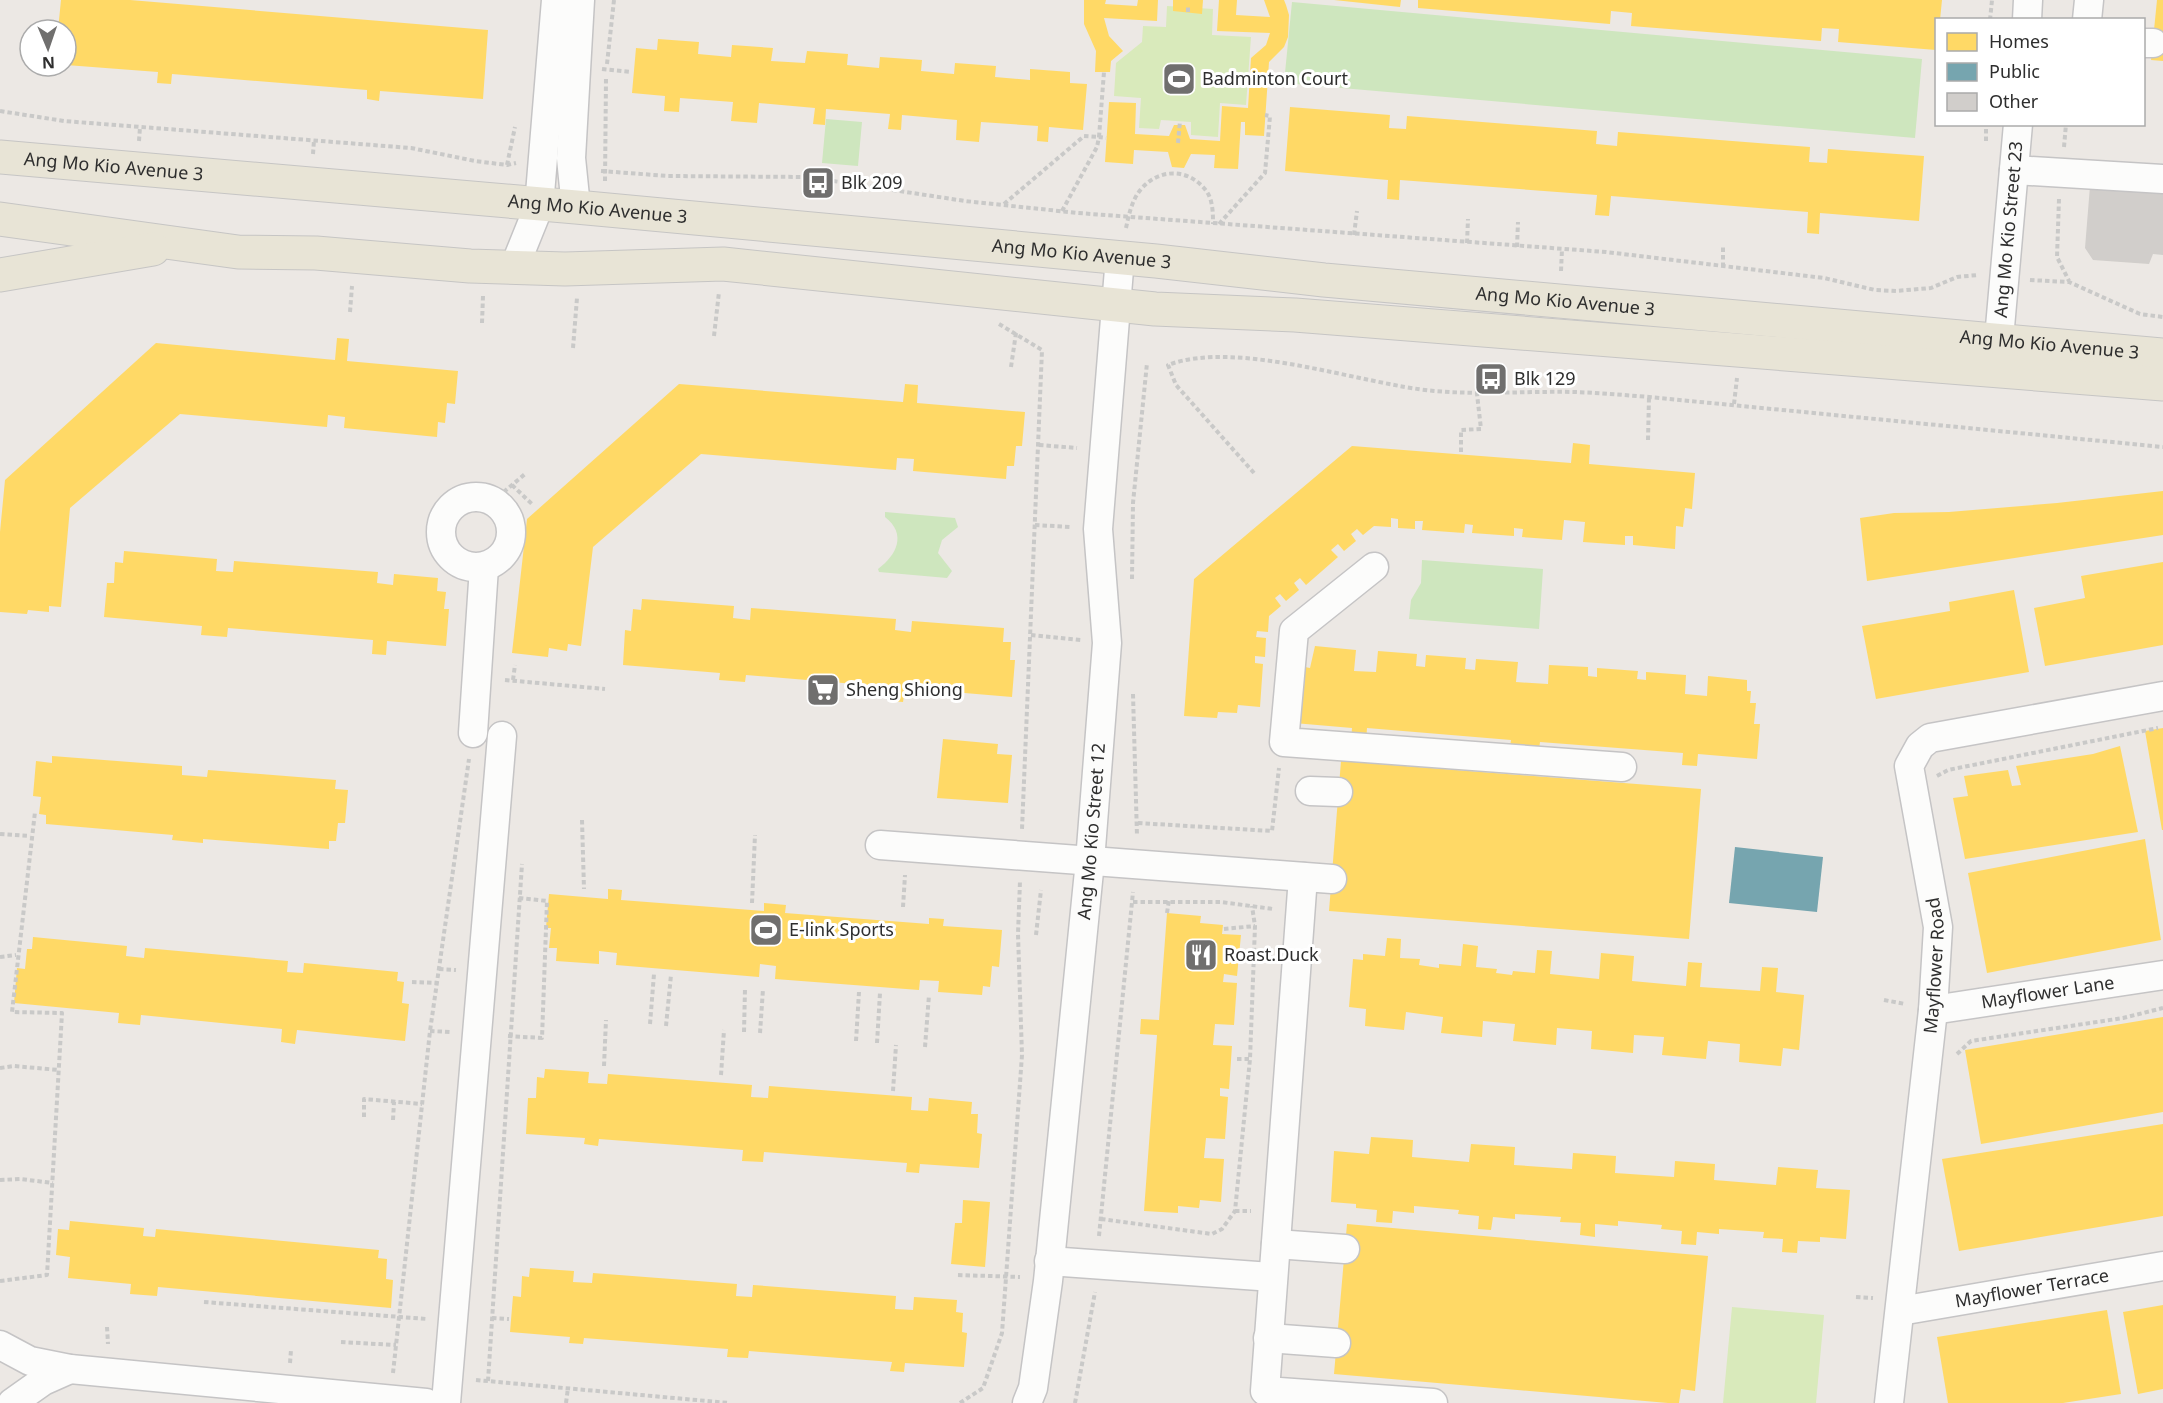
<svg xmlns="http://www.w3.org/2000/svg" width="2163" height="1403" font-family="'Noto Sans',sans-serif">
<rect width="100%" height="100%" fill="#ece8e4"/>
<g fill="#cee6be">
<polygon points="1292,2 1922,59 1915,138 1284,83"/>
<polygon points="826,119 862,122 858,166 822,163"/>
<path d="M885,512L955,518L958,527L942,540L938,553L952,571L947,578L879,572L878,569C897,555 907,534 885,517Z"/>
<polygon points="1422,560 1543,569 1539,629 1409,619 1411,600 1421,583"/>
</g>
<g fill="#d9eabb">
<polygon points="1167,6 1213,9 1212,35 1251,37 1246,105 1220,103 1218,137 1191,135 1191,122 1161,120 1159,129 1139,128 1141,98 1114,96 1116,63 1142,42 1143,26 1166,27"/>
<polygon points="1732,1307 1824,1315 1816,1403 1723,1403"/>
</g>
<g fill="#ffd966">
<polygon points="61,0 130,0 488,30 483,99 380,91 379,101 367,99 367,90 172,74 171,84 157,83 158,72 66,65 66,30 58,30"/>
<polygon points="1084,0 1106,0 1105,4 1137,6 1138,0 1158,0 1157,21 1104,18 1109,36 1123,51 1111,61 1110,72 1095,72 1096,51 1084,24"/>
<polygon points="1173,0 1203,0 1202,14 1173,11"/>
<polygon points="1219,0 1237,0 1236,15 1270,17 1264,0 1284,0 1286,5 1289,15 1288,37 1284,47 1269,62 1264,136 1245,135 1245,122 1241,122 1238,169 1214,168 1215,155 1191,154 1184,168 1172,167 1168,152 1134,150 1133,164 1105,162 1109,102 1136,103 1135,134 1169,136 1174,125 1185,125 1190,139 1220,141 1222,106 1248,108 1251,58 1266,45 1270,33 1217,31"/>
<polygon points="1334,0 1401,0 1400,7"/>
<polygon points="1418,0 1942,0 1940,20 1936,20 1936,50 1838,42 1839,29 1822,28 1821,41 1631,26 1632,13 1611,11 1610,24 1418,8"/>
<polygon points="2157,0 2163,0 2163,61 2151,60"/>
<polygon points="658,39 699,42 698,54 731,57 732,45 773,48 771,61 805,63 807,51 848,54 847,65 879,68 880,57 922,60 921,71 954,74 955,63 996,66 995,77 1030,80 1030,69 1070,72 1070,83 1087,84 1083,130 1049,127 1048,142 1037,141 1038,126 981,122 979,142 956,140 957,120 902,115 901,130 888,129 890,114 826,109 825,125 813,124 815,108 759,103 757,123 731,121 733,102 680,98 679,112 664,111 665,96 632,93 636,48 657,50"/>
<polygon points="1290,107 1390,115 1389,128 1406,129 1407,116 1597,131 1596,144 1617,146 1618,132 1810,147 1809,162 1827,163 1828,149 1924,156 1919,221 1820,213 1819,234 1807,233 1808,212 1611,196 1609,216 1595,215 1597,195 1400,180 1399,200 1387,199 1388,180 1285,171"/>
<polygon points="337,338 349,339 347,361 458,371 455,404 447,403 445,423 438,422 437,437 344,428 345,417 328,415 327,427 180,414 70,508 61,607 49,606 49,612 28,610 27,614 0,612 0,532 5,480 156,343 335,360"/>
<polygon points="679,384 903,402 905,384 918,385 917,403 1025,412 1022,446 1016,446 1014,466 1007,466 1006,479 913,471 914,459 897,458 896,470 701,454 593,547 581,646 568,644 567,651 549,648 548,657 512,653 527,519"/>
<polygon points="1573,443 1590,445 1589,464 1695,473 1692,509 1685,508 1683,527 1676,526 1675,549 1633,545 1633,536 1625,536 1625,545 1583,542 1585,522 1564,520 1562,540 1522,537 1523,529 1514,528 1514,536 1472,533 1473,525 1465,524 1464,533 1422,530 1423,521 1415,521 1415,529 1398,528 1398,519 1391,518 1391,527 1374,526 1363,535 1357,529 1351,534 1356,541 1344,551 1338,544 1331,550 1338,557 1306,585 1300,578 1294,583 1299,590 1286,601 1280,594 1275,598 1281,606 1269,616 1268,632 1257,631 1256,637 1266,638 1265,657 1255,656 1255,663 1263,664 1260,707 1238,705 1237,713 1218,712 1217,718 1184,716 1194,579 1352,446 1571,463"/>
<polygon points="2163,491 2163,535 1867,581 1860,518 1894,513 1949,512 2057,503"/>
<polygon points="124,551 217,559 216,571 233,572 234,561 378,572 377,583 393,585 394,574 438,578 437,591 446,592 444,609 449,609 446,646 387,641 386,655 372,654 373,640 228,628 227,637 201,635 202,626 104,617 107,583 114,583 115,562 123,563"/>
<polygon points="2163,562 2163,645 2045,666 2034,608 2085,598 2081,576"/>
<polygon points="2014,590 2029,672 1876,699 1862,626 1950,611 1949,602"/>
<polygon points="642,599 734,606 733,618 750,620 751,608 896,619 895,630 911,632 912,621 1004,628 1003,642 1011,642 1010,660 1015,660 1012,697 905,688 903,702 890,701 891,687 746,675 745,682 719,680 720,673 623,665 625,630 631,631 633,609 641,610"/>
<polygon points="1315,646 1356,650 1354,671 1376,672 1378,651 1417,654 1416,666 1425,667 1426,655 1466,658 1465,669 1475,670 1476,659 1518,662 1516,682 1548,684 1549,665 1588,667 1588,676 1597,677 1597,668 1638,671 1637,679 1646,680 1646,672 1686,675 1685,694 1707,696 1708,676 1747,680 1747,691 1751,691 1750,703 1756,703 1754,724 1760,724 1757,759 1698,754 1697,766 1682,765 1683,753 1540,742 1539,749 1510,747 1511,740 1367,728 1366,742 1351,741 1352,728 1294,723 1297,687 1304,688 1305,667 1310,668"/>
<polygon points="2163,728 2163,830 2162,830 2145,731"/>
<polygon points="943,739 998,744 997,754 1012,755 1008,803 937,798"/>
<polygon points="2120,746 2138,832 1965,859 1953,798 1968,796 1964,776 2008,770 2012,786 2021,785 2016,766 2093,754"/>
<polygon points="52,756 182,766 182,775 207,777 208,770 336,780 335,789 348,790 345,823 338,823 336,841 329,841 329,849 203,839 203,843 172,840 173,835 46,824 46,815 39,814 41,797 33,796 36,761 52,763"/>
<polygon points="1341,761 1701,789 1689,939 1329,911"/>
<polygon points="2145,839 2161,940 1987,973 1968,873"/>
<polygon points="608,889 622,890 621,900 764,911 764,903 786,905 785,913 929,924 929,918 944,919 943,926 1002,930 999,967 992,966 990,987 983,986 982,995 938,992 939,981 920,980 919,990 775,979 776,966 760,964 759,977 616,965 617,953 599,951 599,964 556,961 557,948 549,948 551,928 546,928 549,894 608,899"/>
<polygon points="1167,913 1201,916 1200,923 1223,925 1222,934 1241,935 1237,976 1224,974 1223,982 1237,983 1234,1025 1215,1024 1213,1045 1232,1046 1229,1089 1220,1088 1220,1096 1228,1097 1225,1139 1206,1138 1204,1158 1224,1159 1221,1202 1200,1200 1199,1208 1178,1206 1178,1213 1144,1211 1157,1035 1140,1034 1141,1019 1159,1020"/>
<polygon points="33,937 127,946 126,956 144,958 145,948 288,961 287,972 303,973 304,963 398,972 397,981 404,982 402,1003 409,1004 405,1041 297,1030 295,1044 281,1042 282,1029 141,1015 140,1025 118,1023 119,1013 14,1003 17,968 25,969 27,949 32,949"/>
<polygon points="1387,938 1401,939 1400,958 1420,959 1419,965 1439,968 1439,964 1461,966 1463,944 1478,946 1476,967 1497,969 1496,973 1512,975 1513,971 1535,973 1537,950 1552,951 1550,974 1599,979 1601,953 1634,956 1632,981 1686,986 1688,962 1702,963 1700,987 1760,991 1762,967 1778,968 1776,992 1804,995 1799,1050 1783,1048 1781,1066 1739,1062 1740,1044 1708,1041 1706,1059 1662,1055 1664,1037 1634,1035 1633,1053 1591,1049 1592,1031 1557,1028 1556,1045 1513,1041 1515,1024 1483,1021 1482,1037 1441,1033 1443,1017 1406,1012 1404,1030 1365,1026 1366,1009 1349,1007 1353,959 1363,960 1363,954 1385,956"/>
<polygon points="2163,1017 2163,1112 1981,1144 1965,1050"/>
<polygon points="545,1069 589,1072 588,1083 607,1084 608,1074 752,1085 751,1097 768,1098 769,1086 912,1097 911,1110 928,1111 929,1098 972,1102 971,1114 978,1114 977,1133 982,1134 979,1168 920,1164 919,1173 906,1172 907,1163 764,1152 763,1162 742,1161 743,1150 599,1139 598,1146 584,1144 585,1138 526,1134 528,1098 536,1098 537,1077 544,1078"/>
<polygon points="2163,1124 2163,1216 1959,1251 1942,1159"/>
<polygon points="1371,1137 1413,1140 1412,1157 1469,1162 1471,1144 1515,1147 1514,1165 1572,1169 1573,1153 1616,1156 1615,1173 1674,1177 1675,1161 1715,1164 1714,1180 1776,1185 1778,1167 1818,1170 1816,1188 1850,1190 1846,1239 1820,1237 1820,1242 1798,1241 1797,1253 1782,1252 1783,1239 1763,1238 1764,1232 1719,1229 1719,1234 1697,1232 1696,1245 1681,1244 1682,1231 1661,1229 1662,1225 1618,1221 1618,1226 1595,1224 1595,1237 1580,1235 1581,1223 1560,1222 1561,1217 1515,1214 1515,1219 1493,1217 1491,1230 1478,1229 1479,1216 1458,1214 1459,1210 1414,1206 1414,1213 1393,1211 1392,1223 1376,1222 1377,1210 1356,1208 1356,1204 1331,1202 1334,1151 1369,1154"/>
<polygon points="963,1200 990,1202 985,1267 951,1264 955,1223 962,1223"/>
<polygon points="70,1221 144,1228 143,1236 155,1237 156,1229 379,1250 378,1258 387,1259 386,1279 393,1280 391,1308 158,1287 157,1296 130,1294 131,1284 68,1278 70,1257 56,1255 58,1229 69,1230"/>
<polygon points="1347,1224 1708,1256 1695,1391 1681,1389 1679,1403 1668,1403 1334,1374"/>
<polygon points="530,1268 574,1271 573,1282 592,1283 593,1273 737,1284 736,1296 752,1297 753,1285 896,1296 895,1309 913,1310 914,1297 957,1300 956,1312 963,1313 962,1332 967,1333 964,1367 905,1363 904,1372 890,1371 892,1362 749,1351 748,1358 727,1357 728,1349 584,1338 583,1344 569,1343 570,1337 510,1332 513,1296 521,1297 522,1276 529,1277"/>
<polygon points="2163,1305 2163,1389 2138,1394 2123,1312"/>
<polygon points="2107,1310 2121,1394 2063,1403 1948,1403 1937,1337"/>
</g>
<polygon fill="#76a5af" points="1735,847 1823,857 1817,912 1729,903"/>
<polygon fill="#d1cecb" points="2090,186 2163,192 2163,255 2153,254 2149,264 2093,260 2085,248"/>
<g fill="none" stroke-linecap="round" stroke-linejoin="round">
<g stroke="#c5c4c5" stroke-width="31">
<g id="minor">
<polyline points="2027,20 2028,0"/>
<polyline points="2087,20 2089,0"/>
<polyline points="2144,43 2153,43"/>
<polyline points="2014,170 2163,179"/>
<polyline points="576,207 571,158 580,0"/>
<polyline points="514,268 539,206 556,0"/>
<path id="s1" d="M1997,361L2018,124"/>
<circle cx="476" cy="532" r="35"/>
<polyline points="1374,567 1294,631 1284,742 1622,767"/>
<polyline points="473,733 484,567"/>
<polyline points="1310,791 1338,792"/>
<polyline points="880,845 1332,879"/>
<polyline points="1303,877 1265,1391 1433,1403"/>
<path id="s2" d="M1933,1010L2163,975"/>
<polyline points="1276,1244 1345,1249"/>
<polyline points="1049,1261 1273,1277"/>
<path id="s3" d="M1900,1311L2163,1266"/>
<polyline points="1268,1338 1336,1343"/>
<polyline points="0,1345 30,1361 70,1369 426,1403"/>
<polyline points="12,1403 43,1381 70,1369"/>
<polyline points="446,1403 502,736"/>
<path id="s4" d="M1027,1403L1033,1388L1048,1281L1090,861L1107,643L1098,529L1120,257"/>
<path id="s5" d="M1889,1403L1933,1010L1938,927L1909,766L1920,746L1930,738L2163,696"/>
</g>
</g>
<g stroke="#c6c5c4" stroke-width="35">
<g id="major">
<path id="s6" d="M0,157L576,207L1156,261L1324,280L2163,355"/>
<polyline points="0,219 238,252 316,253 470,266 565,269 723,264 1155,309 1295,315 2163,384"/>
<polyline points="0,275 153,249"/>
</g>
</g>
<g stroke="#c9c9c8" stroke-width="4" stroke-dasharray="4.5 3" stroke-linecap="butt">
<polyline points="1188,12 1188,7"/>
<polyline points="1990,20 1992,0"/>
<polyline points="607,64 614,0"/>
<polyline points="602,69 631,72"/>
<polyline points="0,111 64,121 411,148 475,161 507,165 516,163"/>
<polyline points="139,141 140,127"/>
<polyline points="1986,141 1986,124"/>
<polyline points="1178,143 1180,121"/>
<polyline points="2064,147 2066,124"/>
<polyline points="313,154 314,140"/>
<polyline points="507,165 515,127"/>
<polyline points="601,171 668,176 807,177 965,201 1078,213 1606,252 1824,278 1875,290 1896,291 1931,288 1957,277 1978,275"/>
<polyline points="605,181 606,78"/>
<polyline points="2059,199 2057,257 2069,281"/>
<polyline points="1004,204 1084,136 1099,137 1104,72"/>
<polyline points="1062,211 1097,147 1099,137 1106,138"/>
<polyline points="1219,224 1265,173 1270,116 1265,115"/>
<path d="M1126,228C1129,214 1132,199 1142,188C1161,167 1191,169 1207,192C1213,201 1213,214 1213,224"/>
<polyline points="1354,235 1357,211"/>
<polyline points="1467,243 1468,219"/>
<polyline points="1517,247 1518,222"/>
<polyline points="1723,267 1723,247"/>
<polyline points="1561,271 1562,249"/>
<polyline points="2030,280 2069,282 2140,314 2163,317"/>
<polyline points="350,312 352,286"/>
<polyline points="482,323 483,296"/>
<polyline points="999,324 1042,350 1022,829"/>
<polyline points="714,336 719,292"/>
<polyline points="573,348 577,298"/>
<polyline points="1011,367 1016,333"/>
<polyline points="1734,404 1737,378"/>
<polyline points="1648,440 1649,397"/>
<polyline points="1039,445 1077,448"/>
<polyline points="1461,452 1461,430 1481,429 1477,394"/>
<path d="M1254,473L1176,385L1168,365C1237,339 1360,384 1434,391C1481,395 1528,391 1576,392C1600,393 1624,395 1649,397L2163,447"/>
<polyline points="512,485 532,504"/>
<polyline points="511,525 499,496 525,474"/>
<polyline points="1035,525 1070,527"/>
<polyline points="1132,579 1133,503 1147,363"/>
<polyline points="1031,635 1081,640"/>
<polyline points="505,680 605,689"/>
<polyline points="513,680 515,665"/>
<polyline points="1133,694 1137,836"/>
<polyline points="1937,776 1948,770 2158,728"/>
<polyline points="582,820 584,889"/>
<polyline points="1138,823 1272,831 1279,768"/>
<polyline points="0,834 30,836"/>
<polyline points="1133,902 1221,902 1273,909"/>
<polyline points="752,903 755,835"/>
<polyline points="903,907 905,875"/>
<polyline points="1167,913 1169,900"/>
<polyline points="1224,929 1255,926"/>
<polyline points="1036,935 1041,890"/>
<polyline points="0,957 16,955"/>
<polyline points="439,969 456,970"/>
<polyline points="412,982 438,983"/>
<polyline points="1884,1000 1905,1004"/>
<polyline points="650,1024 654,974"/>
<polyline points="666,1026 671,975"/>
<polyline points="430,1031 450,1032"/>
<polyline points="744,1032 745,989"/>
<polyline points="760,1033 763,989"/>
<polyline points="508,1036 542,1038 547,901 519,898"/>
<polyline points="856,1041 859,992"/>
<polyline points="877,1043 880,993"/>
<polyline points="925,1047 929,995"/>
<polyline points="1957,1054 1971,1041 2123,1018 2163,1008"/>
<polyline points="1237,1059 1250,1059"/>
<polyline points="604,1066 606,1020"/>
<polyline points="0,1068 14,1066 59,1070"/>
<polyline points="721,1075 724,1030"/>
<polyline points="893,1091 896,1045"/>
<polyline points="364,1117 364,1099 422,1104"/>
<polyline points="393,1120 394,1102"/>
<polyline points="0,1180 20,1179 53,1183"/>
<polyline points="1235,1211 1251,1211"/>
<polyline points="1101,1219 1212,1234 1222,1229 1235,1211 1250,1059 1255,926 1252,906"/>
<polyline points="1099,1236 1133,892"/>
<polyline points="958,1275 1020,1277"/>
<polyline points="0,1281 47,1275 62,1013 12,1012 35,812"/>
<polyline points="1856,1297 1873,1298"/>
<polyline points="204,1302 427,1319"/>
<polyline points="492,1318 509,1319"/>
<polyline points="107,1327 108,1344"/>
<polyline points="341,1342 396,1345"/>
<polyline points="290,1363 291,1350"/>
<polyline points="393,1373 430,1031 469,759"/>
<polyline points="476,1380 729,1403"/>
<polyline points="488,1381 522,864"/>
<polyline points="566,1403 568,1388"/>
<polyline points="960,1403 983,1388 1002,1333 1022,1055 1018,934 1020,881"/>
<polyline points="1075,1403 1095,1292"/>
</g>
<use href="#minor" stroke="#fcfcfb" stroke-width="28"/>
<use href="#major" stroke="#e8e4d6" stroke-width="33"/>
</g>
<defs>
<g id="stadium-square" transform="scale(1.725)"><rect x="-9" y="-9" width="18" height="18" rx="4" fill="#706f6e" stroke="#fff"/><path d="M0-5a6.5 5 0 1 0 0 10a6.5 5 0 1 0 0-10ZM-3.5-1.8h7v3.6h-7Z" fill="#fff"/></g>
<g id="bus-square" transform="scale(1.725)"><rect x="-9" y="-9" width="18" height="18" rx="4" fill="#706f6e" stroke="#fff"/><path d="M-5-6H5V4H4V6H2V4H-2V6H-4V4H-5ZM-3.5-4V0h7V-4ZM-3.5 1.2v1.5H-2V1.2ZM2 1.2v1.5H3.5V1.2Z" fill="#fff"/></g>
<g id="supermarket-square" transform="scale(1.725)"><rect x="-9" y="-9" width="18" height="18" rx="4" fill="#706f6e" stroke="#fff"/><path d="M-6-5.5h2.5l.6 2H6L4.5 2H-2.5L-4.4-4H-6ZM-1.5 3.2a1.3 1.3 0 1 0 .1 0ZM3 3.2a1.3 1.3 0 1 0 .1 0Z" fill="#fff"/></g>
<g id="restaurant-square" transform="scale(1.725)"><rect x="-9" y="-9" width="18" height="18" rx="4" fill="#706f6e" stroke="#fff"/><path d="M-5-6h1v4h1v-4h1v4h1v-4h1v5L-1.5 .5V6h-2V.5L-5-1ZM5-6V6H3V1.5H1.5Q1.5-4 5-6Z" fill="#fff"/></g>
</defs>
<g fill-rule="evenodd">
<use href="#stadium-square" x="1179" y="79"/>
<use href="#bus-square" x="818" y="183"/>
<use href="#bus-square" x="1491" y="379"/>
<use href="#supermarket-square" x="823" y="690"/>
<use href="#stadium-square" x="766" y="930"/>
<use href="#restaurant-square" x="1201" y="955"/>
</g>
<g text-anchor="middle" stroke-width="6" stroke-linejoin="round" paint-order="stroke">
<g font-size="18" fill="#2e2e2e" stroke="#fff" text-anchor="start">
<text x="1202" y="85">Badminton Court</text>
<text x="841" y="189">Blk 209</text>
<text x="1514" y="385">Blk 129</text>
<text x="846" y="696">Sheng Shiong</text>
<text x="789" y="936">E-link Sports</text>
<text x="1224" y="961">Roast.Duck</text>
</g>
<g font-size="18" fill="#2e2e2e" stroke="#fff">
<text dy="6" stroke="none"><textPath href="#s6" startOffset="114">Ang Mo Kio Avenue 3</textPath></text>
<text dy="6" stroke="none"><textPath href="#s6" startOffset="600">Ang Mo Kio Avenue 3</textPath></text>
<text dy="6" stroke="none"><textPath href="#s1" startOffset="132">Ang Mo Kio Street 23</textPath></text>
<text dy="6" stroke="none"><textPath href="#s6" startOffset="1086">Ang Mo Kio Avenue 3</textPath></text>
<text dy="6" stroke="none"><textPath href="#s6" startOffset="1572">Ang Mo Kio Avenue 3</textPath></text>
<text dy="6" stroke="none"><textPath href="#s6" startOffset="2058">Ang Mo Kio Avenue 3</textPath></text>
<text dy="6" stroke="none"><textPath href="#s4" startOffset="576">Ang Mo Kio Street 12</textPath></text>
<text dy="6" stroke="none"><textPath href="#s5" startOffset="440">Mayflower Road</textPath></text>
<text dy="6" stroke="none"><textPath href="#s2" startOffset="116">Mayflower Lane</textPath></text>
<text dy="6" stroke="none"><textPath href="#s3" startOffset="134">Mayflower Terrace</textPath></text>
</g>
</g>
<rect x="1935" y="18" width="210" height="108" fill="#ffffff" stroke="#ababab" stroke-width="1.5"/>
<rect x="1947" y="33" width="30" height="18" fill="#ffd966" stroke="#ababab" stroke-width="1.5"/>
<text x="1989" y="48" font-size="18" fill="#2e2e2e">Homes</text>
<rect x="1947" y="63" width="30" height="18" fill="#76a5af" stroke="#ababab" stroke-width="1.5"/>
<text x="1989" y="78" font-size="18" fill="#2e2e2e">Public</text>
<rect x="1947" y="93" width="30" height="18" fill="#d1cecb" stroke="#ababab" stroke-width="1.5"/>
<text x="1989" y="108" font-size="18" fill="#2e2e2e">Other</text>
<g transform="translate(48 48) rotate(178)"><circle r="28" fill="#ffffff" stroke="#ababab" stroke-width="1.5"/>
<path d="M0-4.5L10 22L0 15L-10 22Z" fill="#706f6e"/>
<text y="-9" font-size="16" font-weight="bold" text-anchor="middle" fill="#2e2e2e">N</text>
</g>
</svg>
